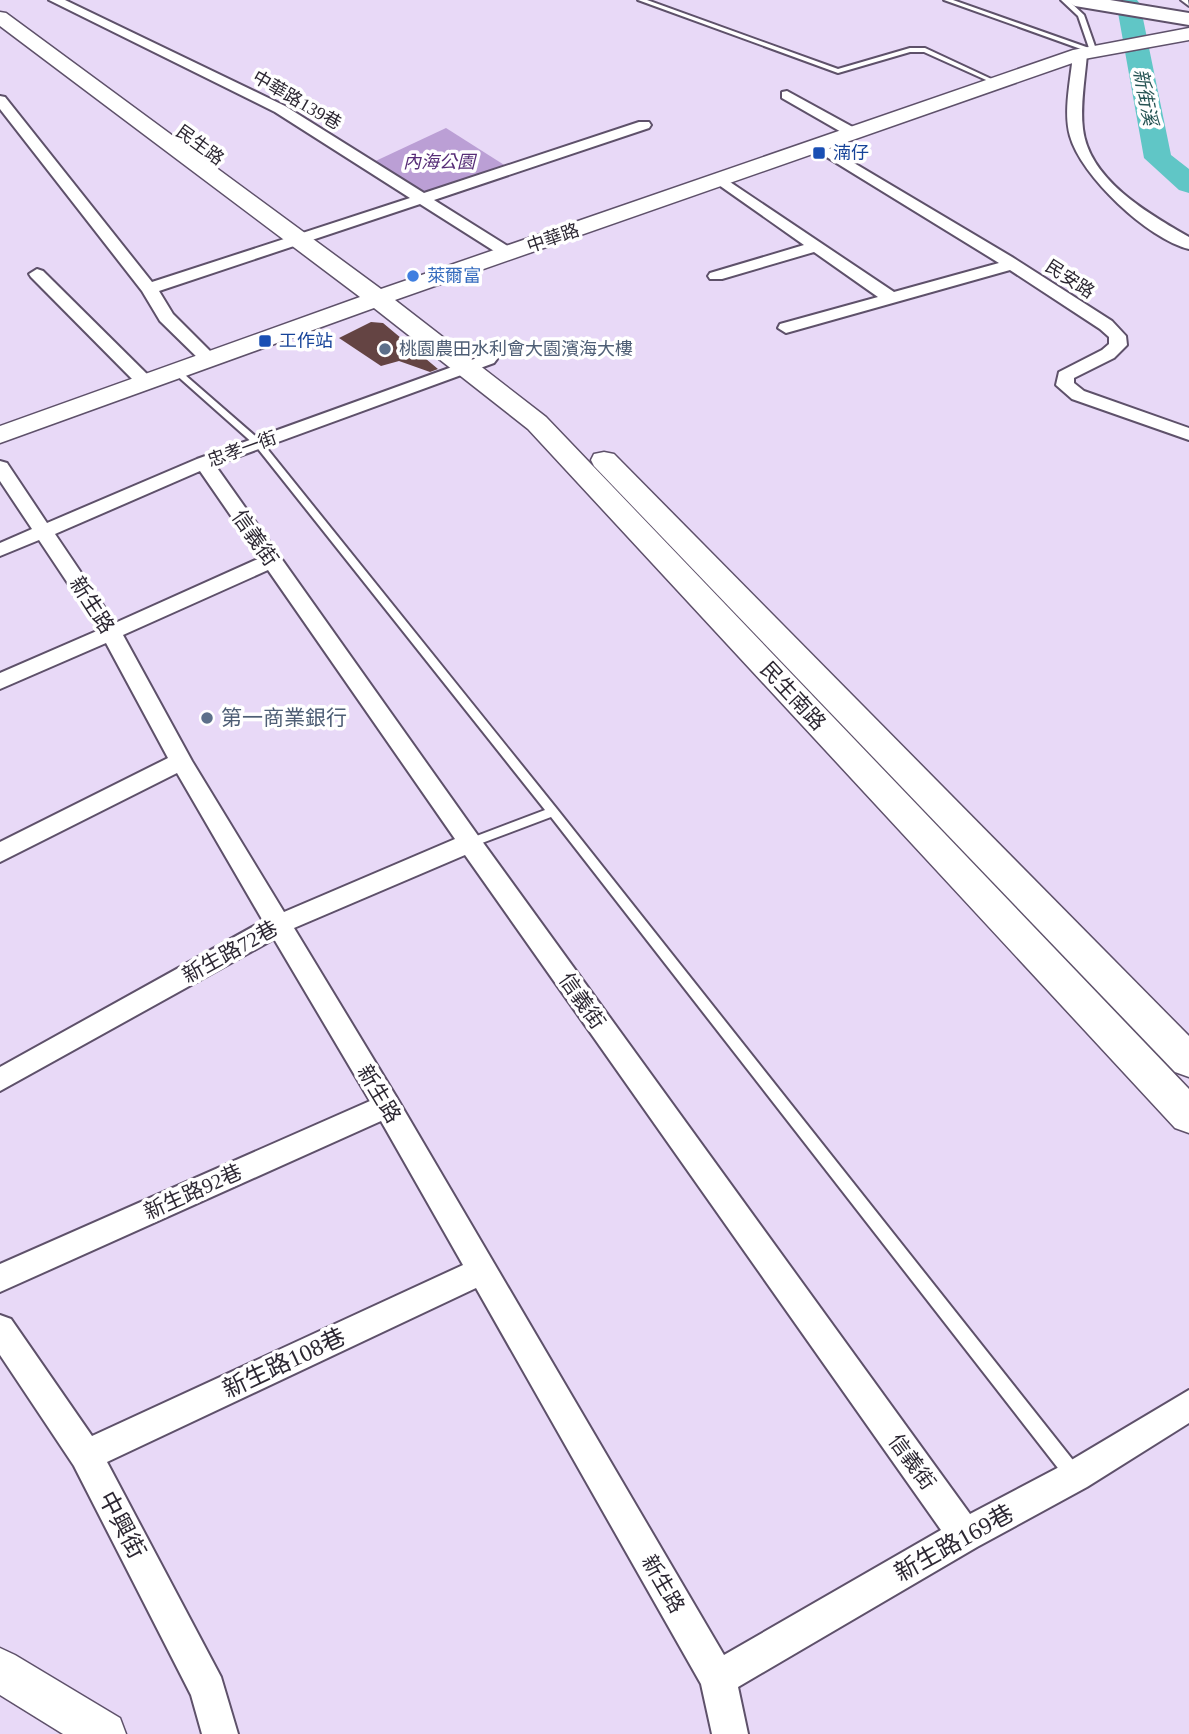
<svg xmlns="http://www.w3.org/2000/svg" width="1189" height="1734" font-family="'Times New Roman','Noto Sans TC',serif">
<rect width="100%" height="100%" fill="#e8d9f7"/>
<polygon fill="#bb9fd5" points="446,128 509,168 418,198 367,165"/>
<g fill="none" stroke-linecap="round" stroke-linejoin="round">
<polygon fill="#60c6c6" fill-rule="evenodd" points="1110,0 1137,0 1140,4 1171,155 1189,169 1189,193 1179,190 1144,158 1117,7"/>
</g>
<polygon fill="#644443" points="371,322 383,323 438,369 430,372 399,361 381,366 339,338"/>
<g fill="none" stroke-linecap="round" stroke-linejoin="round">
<g stroke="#5e516a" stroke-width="4">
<g id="service">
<polygon points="638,0 647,0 838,69 910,48 925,48 1000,83 995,84 924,52 910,52 838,73"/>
<polygon points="944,0 953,0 1089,48 1078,16 1061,0 1068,0 1084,15 1097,52 1092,53"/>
<polygon points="1181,0 1188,0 1189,6"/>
<polygon points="177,368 261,441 557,809 1080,1469 1082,1475 1080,1481 1074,1483 1068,1481 551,817 474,846 466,846 464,843 466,840 545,810 255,445 174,373 174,369"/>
</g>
</g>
<g stroke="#5e516a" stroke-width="4">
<g id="minor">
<polygon points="49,0 65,0 285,106 424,193 639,122 649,122 651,125 649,128 434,200 514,250 516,253 514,256 502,256 420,204 159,291 173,314 218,359 209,364 203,363 160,321 142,291 0,109 0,96 5,97 152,282 410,198 275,112"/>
<path d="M1080,50L1087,54C1085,79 1080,105 1083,129C1089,180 1149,214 1189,237V249C1148,239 1081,176 1070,136C1063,111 1071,79 1073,54Z"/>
<polygon points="787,91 860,131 862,134 855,138 850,137 782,98 782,92"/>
<polygon points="817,141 1012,257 1112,321 1126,336 1127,345 1114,358 1074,378 1074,383 1084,391 1189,428 1189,440 1072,399 1056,385 1059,372 1102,350 1109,344 1109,337 1100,329 1010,270 786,333 778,328 780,324 878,297 814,252 722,279 710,279 708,276 710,273 804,245 716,183 714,180 721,176 894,292 999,263 812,148 810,145 812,142"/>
<polygon points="37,269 43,271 152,379 155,383 152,387 140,387 31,277 29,274"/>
<path d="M488,354L497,359L494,363L215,465L479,837L970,1514L1063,1465L1189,1390V1423L1087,1487L977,1547L738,1687L748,1734H712L701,1684L476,1288L107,1462L221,1677L238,1734H202L191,1695L74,1466L0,1355V1315L11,1319L92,1436L463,1265L381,1121L0,1292V1264L370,1101L274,939L0,1091V1067L263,921L177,773L0,862V842L168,758L106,643L0,689V673L99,630L39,540L0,556V543L32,529L0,481V461L7,463L47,523L197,459ZM200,471L260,558L115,623L55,534ZM268,570L455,839L284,912L192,761L123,635ZM465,855L941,1530L724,1655L397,1098L294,928Z"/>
</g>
</g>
<g stroke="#5e516a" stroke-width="3">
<polygon id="tertiary" points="0,1648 15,1655 120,1718 126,1734 63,1734 0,1695"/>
</g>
<g stroke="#5e516a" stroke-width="3">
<g id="secondary">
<polygon points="0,12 6,13 381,289 1073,50 1189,28 1189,40 1084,59 395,300 546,417 1189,1089 1189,1133 1175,1128 528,429 374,308 0,443 0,426 360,297 0,26"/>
<polygon points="604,452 614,454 1189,1036 1189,1077 1175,1072 594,466 591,460 594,454"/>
</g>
</g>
<g stroke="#5e516a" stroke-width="4">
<polygon id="motorway" points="1065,0 1110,0 1189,13 1189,25 1075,6"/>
</g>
<use href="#service" fill="#fff" fill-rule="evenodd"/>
<use href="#minor" fill="#fff" fill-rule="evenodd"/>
<use href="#tertiary" fill="#fff" fill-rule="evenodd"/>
<use href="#secondary" fill="#fff" fill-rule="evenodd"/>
<use href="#motorway" fill="#fff" fill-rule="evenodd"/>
</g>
<g fill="#1a4fb4" stroke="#fff" stroke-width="2.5">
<rect x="812" y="146" width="14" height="14" rx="3.5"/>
<rect x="258" y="334" width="14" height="14" rx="3.5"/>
</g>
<circle fill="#3f7fe0" stroke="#fff" stroke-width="2.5" cx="413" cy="276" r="7"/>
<g fill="#5c6f8a" stroke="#fff" stroke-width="2.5">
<circle cx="385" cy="349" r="7"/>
<circle cx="207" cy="718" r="7"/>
</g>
<g text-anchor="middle" stroke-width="7" stroke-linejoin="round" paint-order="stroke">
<g font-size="18" fill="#2d2833" stroke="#fff">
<text transform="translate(297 100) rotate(30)" y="6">中華路139巷</text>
<text transform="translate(200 145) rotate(36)" y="6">民生路</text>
<text transform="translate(553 238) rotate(-19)" y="6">中華路</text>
<text transform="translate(1070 279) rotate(33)" y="6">民安路</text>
<text transform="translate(242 449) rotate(-20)" y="6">忠孝一街</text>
</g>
<g font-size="18" fill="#164399" stroke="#fff" text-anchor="start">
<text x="833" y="159">湳仔</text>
<text x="279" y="347">工作站</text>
</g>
<g font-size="18" font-style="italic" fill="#572d77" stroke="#fff">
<text x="439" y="168">內海公園</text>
</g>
<g font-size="18" fill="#366cbe" stroke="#fff" text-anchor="start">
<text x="427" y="282">萊爾富</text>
</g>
<g font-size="18" fill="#4e5e75" stroke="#fff" text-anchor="start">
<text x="399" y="355">桃園農田水利會大園濱海大樓</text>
</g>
<g font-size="19" font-style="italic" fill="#245252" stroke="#fff">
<text transform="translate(1146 97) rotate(79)" y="7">新街溪</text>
</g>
<g font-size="21" fill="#2d2833" stroke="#fff">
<text transform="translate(255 538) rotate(55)" y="7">信義街</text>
<text transform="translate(92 605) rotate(57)" y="7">新生路</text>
<text transform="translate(793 696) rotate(47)" y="7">民生南路</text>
<text transform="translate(230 952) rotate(-29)" y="7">新生路72巷</text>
<text transform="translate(582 1001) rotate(55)" y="7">信義街</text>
<text transform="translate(379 1094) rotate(59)" y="7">新生路</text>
<text transform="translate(193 1192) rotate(-24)" y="7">新生路92巷</text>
<text transform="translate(912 1462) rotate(54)" y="7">信義街</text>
<text transform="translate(663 1584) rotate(60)" y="7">新生路</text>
</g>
<g font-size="21" fill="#4e5e75" stroke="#fff" text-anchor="start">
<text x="221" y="725">第一商業銀行</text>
</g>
<g font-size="24" fill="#2d2833" stroke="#fff">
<text transform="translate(284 1363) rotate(-25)" y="8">新生路108巷</text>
<text transform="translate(122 1525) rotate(62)" y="8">中興街</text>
<text transform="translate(954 1543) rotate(-29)" y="8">新生路169巷</text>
</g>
</g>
</svg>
